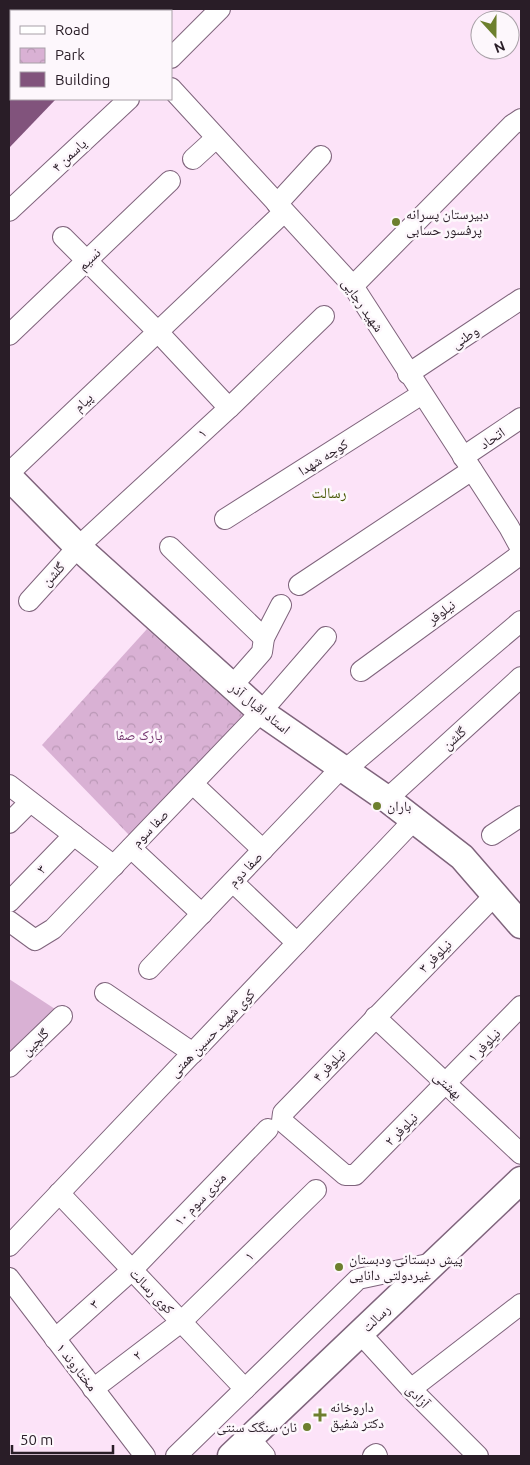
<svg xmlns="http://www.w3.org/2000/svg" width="530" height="1465" font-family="Ubuntu,'Noto Naskh Arabic',sans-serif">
<defs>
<pattern id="park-crowns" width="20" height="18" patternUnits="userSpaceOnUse" patternTransform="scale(1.25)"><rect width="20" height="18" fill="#d9b1d4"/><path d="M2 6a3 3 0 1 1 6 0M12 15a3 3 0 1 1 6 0" fill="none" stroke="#ba98b6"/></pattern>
</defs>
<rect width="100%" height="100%" fill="#fce3f8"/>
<polygon fill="url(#park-crowns)" points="147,629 247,719 130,836 42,745"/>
<polygon fill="#d9b1d4" points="9,979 55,1009 9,1054"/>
<polygon fill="#81537c" points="9,99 56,99 9,148"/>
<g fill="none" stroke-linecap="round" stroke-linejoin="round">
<g stroke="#7f647c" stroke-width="22">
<g id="minor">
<polyline points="171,58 220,9"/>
<polyline points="171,88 353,286 509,527 521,549"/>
<polyline points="193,159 216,138"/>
<polyline points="277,204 321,156"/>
<polyline points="9,211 129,99"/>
<polyline points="63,237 158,332 229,408"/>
<polyline points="353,286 512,125 521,119"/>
<polyline points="9,335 170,181"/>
<polyline points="408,374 521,299"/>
<polyline points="463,457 521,418"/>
<polyline points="9,473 284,212"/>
<polyline points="225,519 422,394"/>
<polyline points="170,547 264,638"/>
<polyline points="299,585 472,470"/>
<polyline points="29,601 78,547 229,408 324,316"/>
<polyline points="361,671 521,554"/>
<polyline points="232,686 262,652 264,638 281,605"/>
<polyline points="345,770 521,621"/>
<polyline points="193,784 263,850"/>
<polyline points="9,785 114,866"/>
<polyline points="387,799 521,677"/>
<polyline points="9,823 30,802"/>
<polyline points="492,835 521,816"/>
<polyline points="131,848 202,914"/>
<polyline points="233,882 297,943"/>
<polyline points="495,895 283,1113 282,1121 345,1175 355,1175 521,1006"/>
<polyline points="9,902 74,835"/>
<polyline points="9,921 35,940 53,929 261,712 326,637"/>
<polyline points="149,969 341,768"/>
<polyline points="105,993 193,1053"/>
<polyline points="375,1017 521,1154"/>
<polyline points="9,1067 62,1016"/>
<polyline points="59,1193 245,1389"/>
<polyline points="9,1246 414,820"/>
<polyline points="9,1278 145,1456"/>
<polyline points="360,1333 411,1389 478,1456"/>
<polyline points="55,1339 132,1270 268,1129"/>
<polyline points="93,1389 181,1322 316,1190"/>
<polyline points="411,1389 521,1304"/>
<polyline points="249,1438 265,1456"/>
<polyline points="176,1456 358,1279 433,1263"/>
<polyline points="373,1456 376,1454 377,1456"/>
</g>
</g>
<g stroke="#7f647c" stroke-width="29">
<g id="major">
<polyline points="9,477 78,547 261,712 387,799 462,857 521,925"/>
<polyline points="231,1456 521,1180"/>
</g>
</g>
<use href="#minor" stroke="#fff" stroke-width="20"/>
<use href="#major" stroke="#fff" stroke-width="26"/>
</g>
<g fill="#6d7f2e" stroke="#fdf7fc" stroke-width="2">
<circle cx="396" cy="222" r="5"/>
<circle cx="377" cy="806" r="5"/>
<circle cx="339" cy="1267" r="5"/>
<path d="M317.5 1407.5h5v5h5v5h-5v5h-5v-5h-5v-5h5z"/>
<circle cx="307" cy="1427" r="5"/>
</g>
<g text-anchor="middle" stroke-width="5" stroke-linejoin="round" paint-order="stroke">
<g font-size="14" fill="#291d27" stroke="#fdf7fc">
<text transform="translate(69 155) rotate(-43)" y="5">یاسمن ۴</text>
<text transform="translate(89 259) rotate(-44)" y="5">نسیم</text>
<text transform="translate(363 305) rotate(55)" y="5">شهید رجایی</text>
<text transform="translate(465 337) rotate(-33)" y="5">وطنی</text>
<text transform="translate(83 402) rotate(-43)" y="5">پیام</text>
<text transform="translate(202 433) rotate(-43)" y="5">۱</text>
<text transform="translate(492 438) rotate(-34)" y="5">اتحاد</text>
<text transform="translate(323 457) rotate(-32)" y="5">کوچه شهدا</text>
<text transform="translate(53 574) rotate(-47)" y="5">گلشن</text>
<text transform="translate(441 612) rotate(-36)" y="5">نیلوفر</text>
<text transform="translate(260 708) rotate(39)" y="5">استاد اقبال آذر</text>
<text transform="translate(454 738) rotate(-42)" y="5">گلشن</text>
<text transform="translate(150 828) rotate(-46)" y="5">صفا سوم</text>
<text transform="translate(41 869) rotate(-46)" y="5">۳</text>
<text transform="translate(245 869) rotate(-46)" y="5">صفا دوم</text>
<text transform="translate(435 956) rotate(-45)" y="5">نیلوفر ۳</text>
<text transform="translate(212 1033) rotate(-46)" y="5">کوی شهید حسین همتی</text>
<text transform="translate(35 1042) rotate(-44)" y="5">گلچین</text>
<text transform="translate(484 1045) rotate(-46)" y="5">نیلوفر ۱</text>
<text transform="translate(329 1065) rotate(-46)" y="5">نیلوفر ۴</text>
<text transform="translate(448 1085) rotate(43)" y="5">بهشتی</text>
<text transform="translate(401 1129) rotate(-45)" y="5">نیلوفر ۲</text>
<text transform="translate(200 1199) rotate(-46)" y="5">۱۰ متری سوم</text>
<text transform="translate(249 1256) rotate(-44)" y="5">۱</text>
<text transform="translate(152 1291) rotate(46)" y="5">کوی رسالت</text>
<text transform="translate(94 1304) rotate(-42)" y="5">۳</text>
<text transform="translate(376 1318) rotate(-44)" y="5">رسالت</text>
<text transform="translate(137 1355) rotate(-37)" y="5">۲</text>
<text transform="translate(77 1367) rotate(52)" y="5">مختاروند ۱</text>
<text transform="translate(418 1396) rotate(46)" y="5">آزادی</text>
</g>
<g font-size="14" fill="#291d27" stroke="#fdf7fc" text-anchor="start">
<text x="406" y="219">دبیرستان پسرانه<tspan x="406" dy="16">پرفسور حسابی</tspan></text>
<text x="387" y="811">باران</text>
<text x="349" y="1264">پیش دبستانی ودبستان<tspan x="349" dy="16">غیردولتی دانایی</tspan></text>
<text x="330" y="1412">داروخانه<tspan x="330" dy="16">دکتر شفیق</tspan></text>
<text x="297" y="1432" text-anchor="end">نان سنگک سنتی</text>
</g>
<g font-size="14" fill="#74366f" stroke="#fdf7fc">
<text x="139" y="740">پارک صفا</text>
</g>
<g font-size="15" fill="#495805" stroke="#fdf7fc">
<text x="329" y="498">رسالت</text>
</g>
</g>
<rect width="530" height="1465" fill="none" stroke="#291d27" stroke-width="20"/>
<rect x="10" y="10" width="162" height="90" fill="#fdf7fc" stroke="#a8a0a7"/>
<rect x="20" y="26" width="25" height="8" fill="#ffffff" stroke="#a8a0a7"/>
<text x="55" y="35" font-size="15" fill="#291d27">Road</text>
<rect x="20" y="48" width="25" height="15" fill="url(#park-crowns)" stroke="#a8a0a7"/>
<text x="55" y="60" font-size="15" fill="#291d27">Park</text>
<rect x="20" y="72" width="25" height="15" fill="#81537c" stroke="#a8a0a7"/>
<text x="55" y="85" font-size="15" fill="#291d27">Building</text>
<g transform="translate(495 35) rotate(159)"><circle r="24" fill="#fdf7fc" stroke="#a8a0a7"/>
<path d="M0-4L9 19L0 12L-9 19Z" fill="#6d7f2e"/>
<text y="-8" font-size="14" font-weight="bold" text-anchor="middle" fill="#291d27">N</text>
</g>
<path d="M12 1445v8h101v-8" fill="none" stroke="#291d27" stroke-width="2.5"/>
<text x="20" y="1445" font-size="15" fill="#291d27" stroke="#fdf7fc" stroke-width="4" paint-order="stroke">50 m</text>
</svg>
